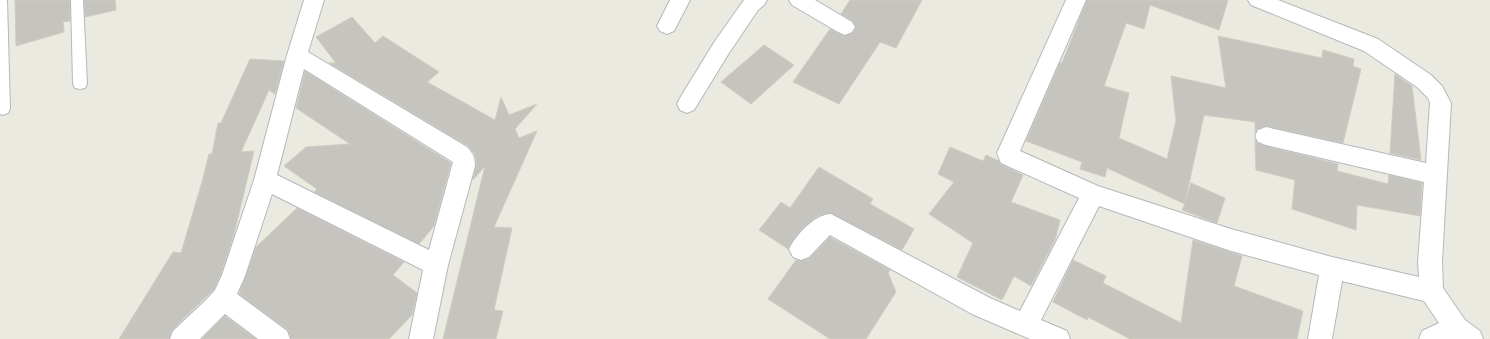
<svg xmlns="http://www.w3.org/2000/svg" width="1490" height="339" font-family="Signika,sans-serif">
<rect width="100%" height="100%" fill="#ebeae1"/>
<g fill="#c6c4be" stroke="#cfccc0">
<polygon points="15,0 70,0 70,21 63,22 64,32 16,46"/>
<polygon points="84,0 115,0 116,10 85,17"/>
<polygon points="850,0 922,0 896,48 880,42 839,104 793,82 830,29 844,36 853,33 856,28 853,21 841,14"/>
<polygon points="1087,0 1228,0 1219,30 1150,5 1144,29 1126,23 1104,86 1129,93 1119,138 1167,159 1176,121 1171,76 1226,88 1218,36 1322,58 1323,50 1354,59 1353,66 1361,69 1343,143 1266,126 1257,129 1255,132 1255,122 1204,115 1185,202 1191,183 1225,198 1217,223 1182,210 1185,204 1107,168 1105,177 1080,169 1082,162 1026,141 1060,63 1062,63"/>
<polygon points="352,17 375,43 383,36 439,72 427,82 495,120 501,97 509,115 537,104 515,129 519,138 537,131 494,227 512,228 494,310 503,311 496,339 443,339 485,166 473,180 476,166 476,160 474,153 468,146 329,63 336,63 316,37"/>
<polygon points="764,45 794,65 751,104 721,82"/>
<polygon points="250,59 284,61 275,94 269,90 241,152 254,151 234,234 221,274 214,289 172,330 169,339 119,339 173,252 181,253 202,182 209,154 212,154 218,123 221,123"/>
<polygon points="305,71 451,163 434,226 419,244 314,192 317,189 284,166 306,147 350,144 296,108"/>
<polygon points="1395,74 1412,86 1421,160 1390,153"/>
<polygon points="1255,140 1257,143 1266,146 1338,164 1337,171 1388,184 1389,175 1422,183 1420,216 1357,205 1356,230 1292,209 1295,180 1256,170"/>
<polygon points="950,147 983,161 986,155 999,161 1000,164 1023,175 1011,202 1060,220 1055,240 1031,286 1014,276 1002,300 957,277 973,243 929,214 954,182 938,174"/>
<polygon points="819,167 873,199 870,204 914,229 902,250 831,213 818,216 806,225 795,237 788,249 759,230 781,202 790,208"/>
<polygon points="297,208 404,262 393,275 417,293 412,315 389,339 291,339 288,330 239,294 256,247"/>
<polygon points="830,237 890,270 888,273 896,292 866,339 830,339 768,299 796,260 802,261 810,258"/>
<polygon points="1193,240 1242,256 1234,286 1303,311 1297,339 1130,339 1088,317 1087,320 1053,302 1073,260 1106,276 1103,283 1181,323"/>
<polygon points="225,316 256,339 202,339"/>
</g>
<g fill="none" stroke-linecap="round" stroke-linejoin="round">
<g stroke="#b6b7bc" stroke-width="2">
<g id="service">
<polygon points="0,0 7,0 10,109 8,113 3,115 0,114"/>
<polygon points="71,0 83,0 87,84 85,88 80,89 75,88 73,84"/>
</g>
</g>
<g stroke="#b6b7bc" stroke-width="2">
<g id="minor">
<path d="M304,0H324L308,52L467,147C473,153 475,158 475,166L448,265L433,339H409L423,270L272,194L245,276L237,294L287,331L290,339H258L225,314L200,339H170L173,331L205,301L215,290L222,275L254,180L287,55ZM304,69L453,162L429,250L277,175Z"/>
<polygon points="670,0 690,0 674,31 667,34 660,31 657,26"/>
<polygon points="744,0 767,0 764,5 758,10 729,53 694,110 687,113 680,110 677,104 680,98 715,41"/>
<polygon points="789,0 815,0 852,22 855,27 852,32 845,35 838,32 792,5"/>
<path d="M1066,0H1086L1020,151L1098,186L1231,229L1332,257L1419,277L1418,262L1424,182L1266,145L1258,142L1255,136L1258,130L1266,127L1426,163L1430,103L1428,98L1417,87L1364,51L1251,5L1248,0H1278L1378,39L1431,75L1442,86L1451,103L1442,262L1443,288L1465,320L1480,331L1483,339H1419L1422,331L1439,323L1424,301L1342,281L1332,339H1308L1319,275L1231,251L1099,206L1041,320L1067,331L1070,339H1030L1016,333L972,314L830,235L809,257L801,260L793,257L789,249C796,235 815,214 831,214L990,298L1020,311L1079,198L1001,163L997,153Z"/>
</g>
</g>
<use href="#service" fill="#fff" fill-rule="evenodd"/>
<use href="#minor" fill="#fff" fill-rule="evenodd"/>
</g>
</svg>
